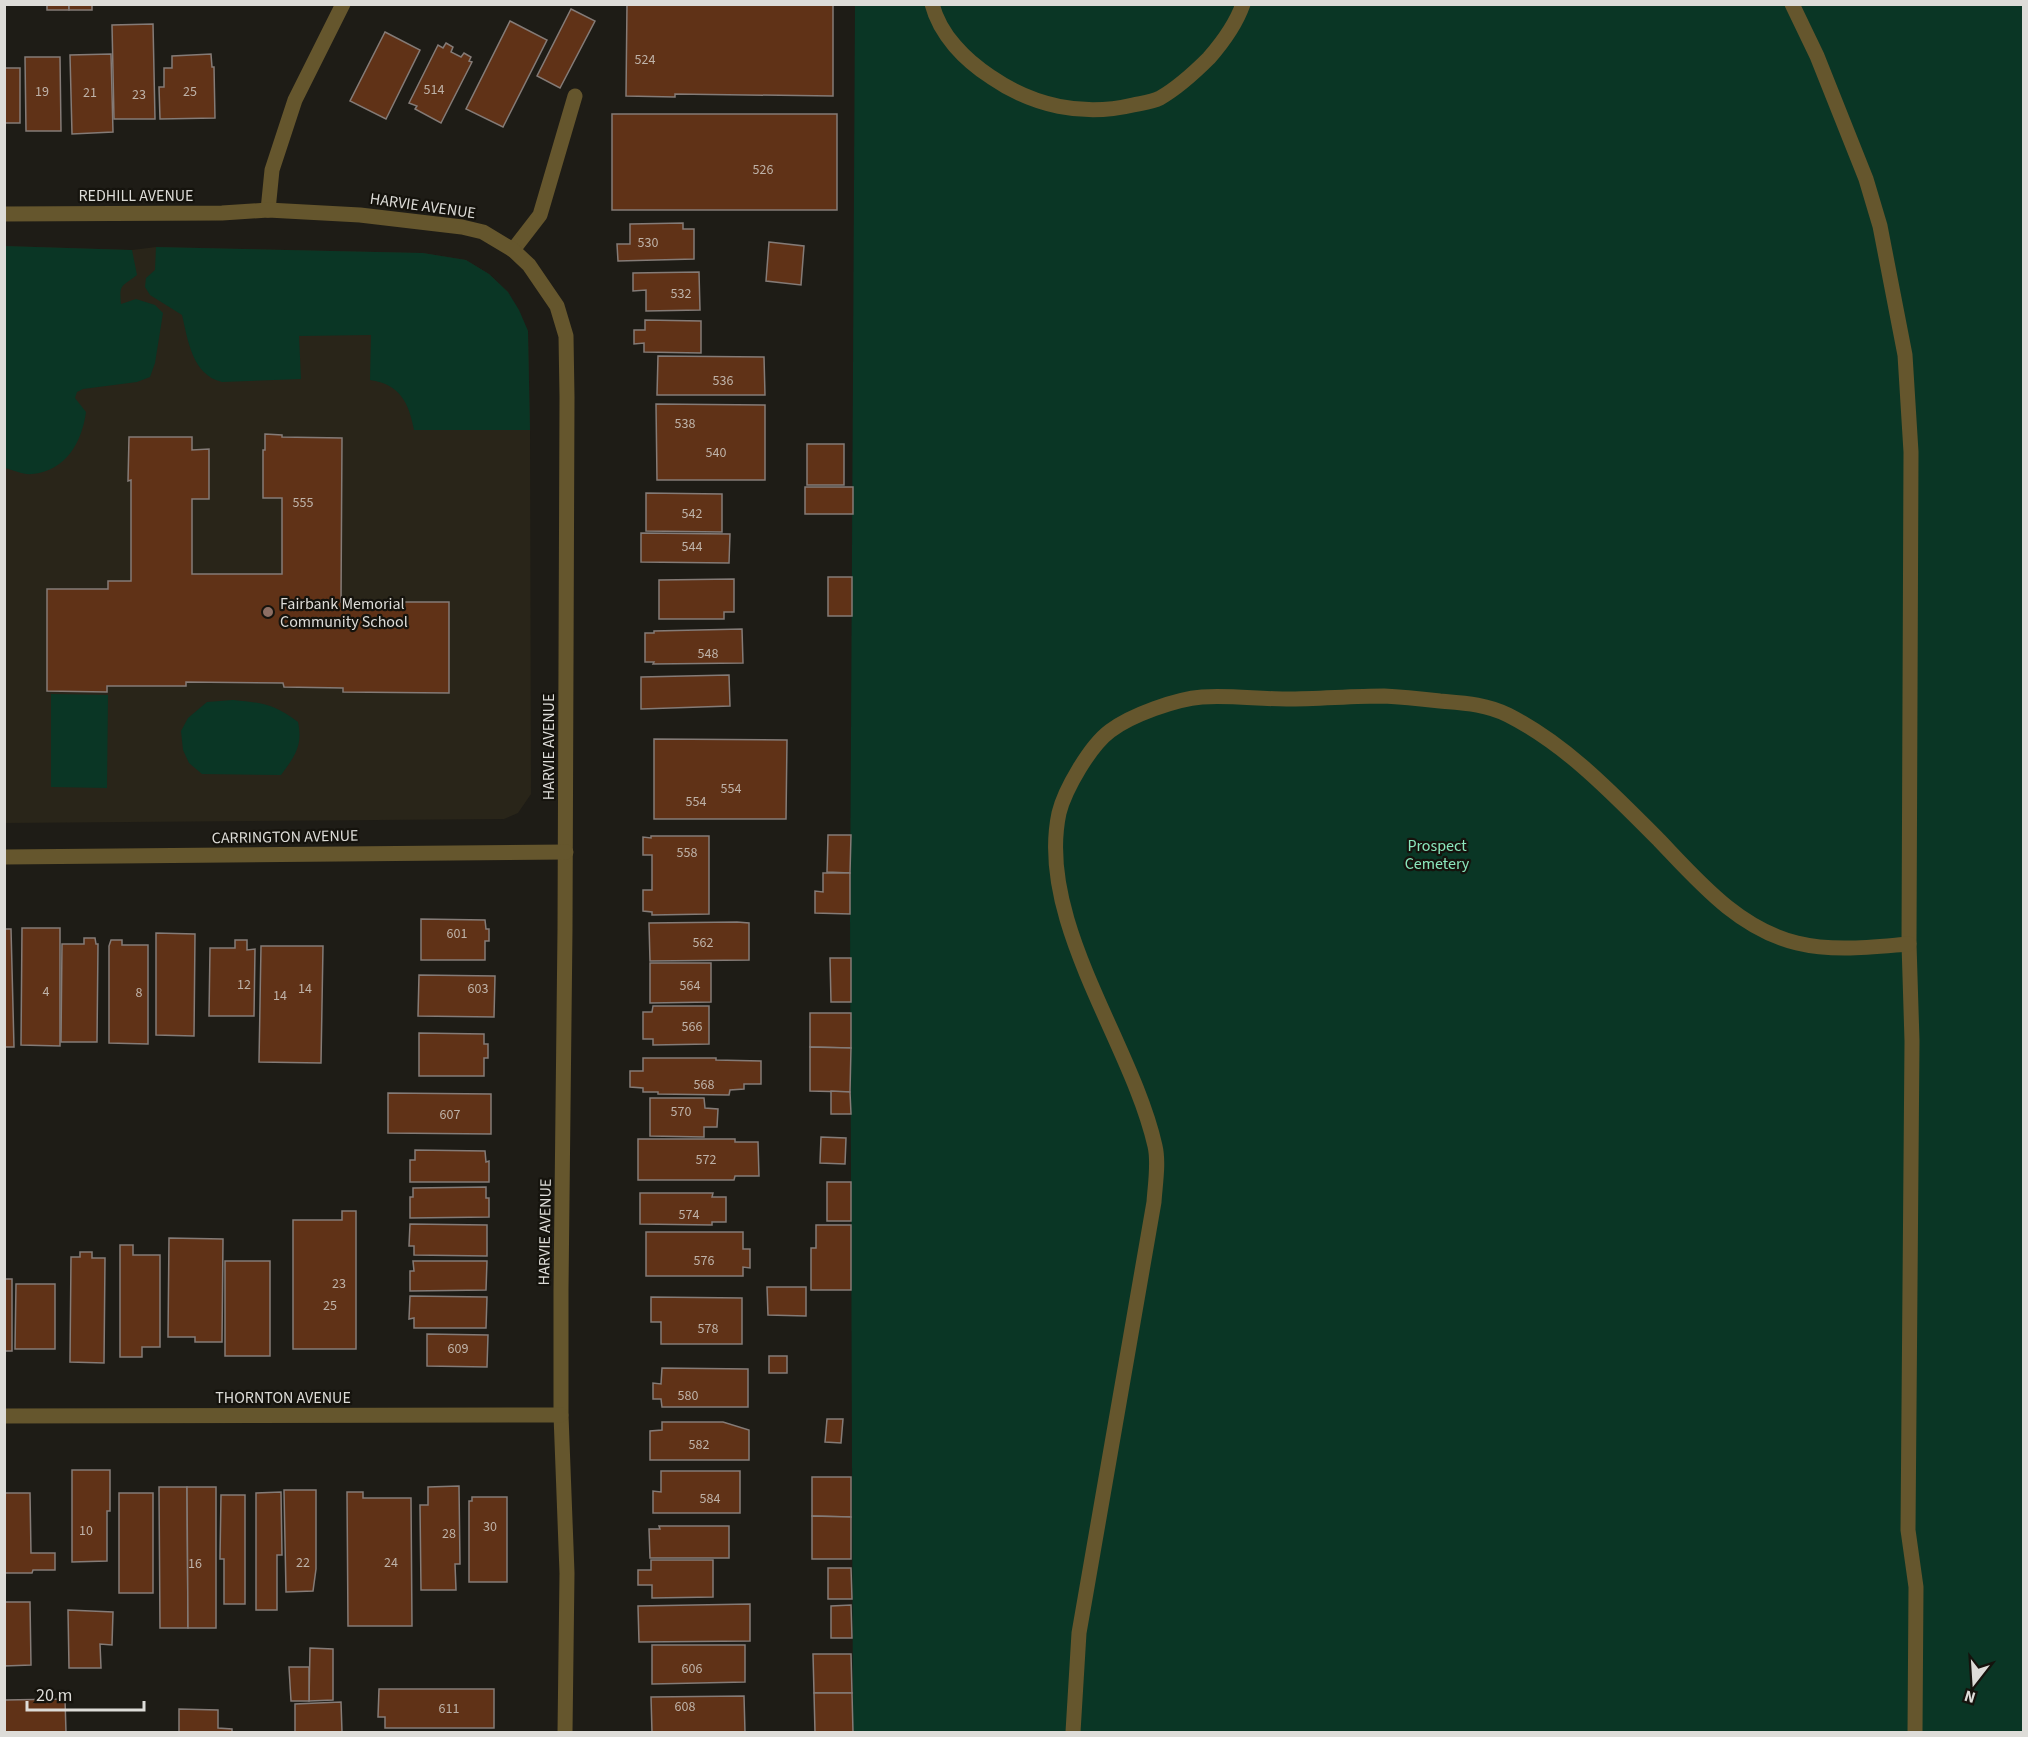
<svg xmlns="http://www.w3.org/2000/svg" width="2028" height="1737" font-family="'Source Sans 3',sans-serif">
<rect width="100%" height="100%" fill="#1e1c16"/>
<polygon fill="#292519" points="5,246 132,250 156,247 423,253 466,260 489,274 508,292 528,331 530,430 531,794 518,813 504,819 5,823"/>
<g fill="#0a3625">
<polygon points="855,5 2023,5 2023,1732 853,1732 850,914"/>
<path d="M4,246L132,250L137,275C122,287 119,283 121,304L136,299L155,305L163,313L155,363L150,377L137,382L83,389L77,392L75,398L86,412C82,442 66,471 32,474C24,475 13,470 5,468Z"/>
<path d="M156,247L423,253L466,260L489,274L508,292L519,310L528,331L530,430H414C409,403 400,384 370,380L371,335L299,336L301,379L222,382C192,375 188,340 182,315L150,295L145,287L146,278L155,270Z"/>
<polygon points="51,694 108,695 107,788 51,787"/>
<path d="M233,700C264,703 273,704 298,722C303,746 295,756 281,775L202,774L189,763L183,750L181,731L188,718L207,702Z"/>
</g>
<g fill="#603217" stroke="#847b77" stroke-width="1.5">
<rect x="47" y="4" width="22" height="6"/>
<rect x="69" y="4" width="23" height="6"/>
<polygon points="627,4 833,4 833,96 675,94 675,97 626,96"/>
<polygon points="571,9 595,21 560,88 537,76"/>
<polygon points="510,21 547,40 503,127 466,109"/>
<polygon points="153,24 155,119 114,119 112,25"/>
<polygon points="385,32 420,50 386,119 350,101"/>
<polygon points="446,43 453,47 451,52 461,57 464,53 471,57 469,61 472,62 441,123 415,109 417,106 409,103 438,45 443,48"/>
<polygon points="111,54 113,132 72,134 70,55"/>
<polygon points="211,54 212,67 214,67 215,118 160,119 159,87 164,87 164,68 172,68 172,56"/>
<polygon points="25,57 60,57 61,131 26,131"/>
<rect x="4" y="68" width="16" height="55"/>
<rect x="612" y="114" width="225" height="96"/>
<polygon points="683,223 683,229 694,229 694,259 618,261 617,244 630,244 630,224"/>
<polygon points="769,242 804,246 801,285 766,281"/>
<polygon points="699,272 700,310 646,311 646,290 633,291 633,273"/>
<polygon points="645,320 701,321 701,353 644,352 644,343 634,344 634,330 645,330"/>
<polygon points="658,356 764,357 765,395 657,395"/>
<polygon points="656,404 765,405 765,480 657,480"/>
<polygon points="265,434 282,435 282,437 342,438 341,602 449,602 449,693 343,692 343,688 284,687 283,683 186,682 186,686 107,686 107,692 47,691 47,589 108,589 108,581 131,581 131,480 128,481 129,437 192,437 192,450 209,449 209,499 192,499 192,574 282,574 282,498 263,498 263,450 265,450"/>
<rect x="807" y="444" width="37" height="41"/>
<rect x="805" y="487" width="48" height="27"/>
<polygon points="646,493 722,494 722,532 646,531"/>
<polygon points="641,533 730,534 729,563 641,562"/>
<rect x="828" y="577" width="24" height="39"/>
<polygon points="734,579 734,612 724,612 724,619 659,619 659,580"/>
<polygon points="742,629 743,663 653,664 654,662 645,662 645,633 654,633 654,631"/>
<polygon points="729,675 730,706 641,709 641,677"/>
<polygon points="654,739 787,740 786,819 654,819"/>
<polygon points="828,835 851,835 850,873 827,872"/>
<polygon points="651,836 709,836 709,914 652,915 652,912 643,911 643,890 652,890 652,855 643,855 643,837 651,838"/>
<polygon points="823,873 850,873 850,914 815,913 815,891 823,892"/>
<polygon points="421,919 485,920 486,929 489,929 489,941 485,941 485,960 421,960"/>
<polygon points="737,922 749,923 749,960 650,961 649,923"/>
<polygon points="22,928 60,928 60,1046 21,1045"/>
<polygon points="4,929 11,929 14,1047 4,1047"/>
<polygon points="156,933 195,934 194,1036 156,1035"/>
<polygon points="84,938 95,938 96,944 98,944 97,1042 61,1042 62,944 84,944"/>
<polygon points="111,940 122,940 122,945 148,945 148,1044 109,1043 109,946"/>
<polygon points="235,940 247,940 247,950 255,949 254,1016 209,1016 210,948 235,948"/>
<polygon points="261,946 323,946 321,1063 259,1062"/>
<polygon points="830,958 851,958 851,1002 831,1002"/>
<polygon points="650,963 711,963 711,1002 650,1003"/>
<polygon points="419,975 495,976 494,1017 418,1016"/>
<polygon points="653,1006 709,1006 709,1044 653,1045 653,1039 643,1039 643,1012 652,1012"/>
<polygon points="810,1013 851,1013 851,1048 810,1047"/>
<polygon points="419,1033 484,1034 484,1044 488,1044 488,1058 484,1058 484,1076 419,1076"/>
<polygon points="810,1047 851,1048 850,1092 810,1091"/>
<polygon points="643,1058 716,1058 716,1060 761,1061 761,1084 744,1084 744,1089 730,1090 729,1095 658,1094 658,1092 643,1092 643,1088 630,1087 630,1071 643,1071"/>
<polygon points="831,1091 850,1092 851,1114 831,1114"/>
<polygon points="388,1093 491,1094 491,1134 388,1133"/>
<polygon points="650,1098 704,1098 705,1108 718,1109 717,1127 704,1127 704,1137 650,1136"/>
<polygon points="821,1137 846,1138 845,1164 820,1163"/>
<polygon points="638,1139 735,1139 735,1142 758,1142 759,1176 735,1176 734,1180 638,1180"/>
<polygon points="415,1150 485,1151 486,1162 489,1161 489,1182 410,1182 410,1160 415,1160"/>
<rect x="827" y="1182" width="24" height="39"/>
<polygon points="486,1187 486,1198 489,1198 489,1217 410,1218 410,1197 413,1197 413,1188"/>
<polygon points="640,1193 713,1193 712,1197 726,1197 726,1222 712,1222 712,1225 640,1224"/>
<polygon points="342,1211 356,1211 356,1349 293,1349 293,1220 342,1220"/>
<polygon points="410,1224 487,1225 487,1256 414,1255 414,1246 409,1246"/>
<polygon points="816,1225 851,1225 851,1290 811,1290 811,1248 816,1248"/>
<polygon points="646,1232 743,1232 743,1249 750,1249 750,1268 743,1267 743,1276 646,1276"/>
<polygon points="169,1238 223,1239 222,1342 195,1342 195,1337 168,1337"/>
<polygon points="120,1245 133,1245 133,1255 160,1255 160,1347 142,1347 142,1357 120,1357"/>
<polygon points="80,1252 92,1252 92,1258 105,1258 104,1363 70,1362 71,1257 80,1257"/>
<rect x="225" y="1261" width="45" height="95"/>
<polygon points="413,1261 487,1261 486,1290 410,1291 410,1271 414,1271"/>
<rect x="4" y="1279" width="8" height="72"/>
<polygon points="16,1284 55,1284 55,1349 15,1349"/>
<polygon points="767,1287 806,1287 806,1316 768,1315"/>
<polygon points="410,1296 487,1297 486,1328 414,1328 414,1318 409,1319"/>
<polygon points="651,1297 742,1298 742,1344 661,1344 661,1322 651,1322"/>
<polygon points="427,1334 488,1335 487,1367 427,1366"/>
<rect x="769" y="1356" width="18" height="17"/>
<polygon points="662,1368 748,1369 748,1407 662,1407 661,1399 653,1399 653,1383 661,1384"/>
<polygon points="827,1419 843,1419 841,1443 825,1442"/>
<polygon points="662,1422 723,1422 749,1430 749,1460 650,1460 650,1431 662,1430"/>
<polygon points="72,1470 110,1470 110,1511 107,1511 107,1561 72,1562"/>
<polygon points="661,1471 740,1471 740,1513 653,1513 653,1491 661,1492"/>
<polygon points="812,1477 851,1477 851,1517 812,1516"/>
<polygon points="459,1486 460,1564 455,1564 456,1590 421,1590 420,1505 428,1505 428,1487"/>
<polygon points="159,1487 187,1487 188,1628 160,1628"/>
<polygon points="187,1487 216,1487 216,1628 188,1628"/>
<polygon points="284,1490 316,1490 316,1569 313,1591 286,1592"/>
<polygon points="281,1492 282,1555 277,1555 277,1610 256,1610 256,1493"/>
<polygon points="347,1492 363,1492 363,1498 411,1498 412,1626 348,1626"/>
<polygon points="4,1493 30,1493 31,1553 55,1553 55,1570 33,1570 32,1573 4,1573"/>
<rect x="119" y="1493" width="34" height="100"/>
<polygon points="221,1495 245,1495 245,1604 224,1604 224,1559 220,1559"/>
<polygon points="472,1497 507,1497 507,1582 469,1582 469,1501 472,1501"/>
<polygon points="812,1516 851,1517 851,1559 812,1559"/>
<polygon points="659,1526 729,1526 729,1558 650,1558 649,1529 660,1529"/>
<polygon points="651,1560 713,1560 713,1597 652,1598 652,1585 638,1585 638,1570 651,1570"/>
<polygon points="828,1568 851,1568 852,1599 828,1599"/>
<polygon points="4,1602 30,1602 31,1665 4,1666"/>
<polygon points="750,1604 750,1641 639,1642 638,1606"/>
<polygon points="851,1605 852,1638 831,1638 831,1606"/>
<polygon points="68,1610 113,1612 112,1645 100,1644 101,1668 69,1668"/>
<polygon points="652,1645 745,1645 745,1682 652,1684"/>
<polygon points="310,1648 333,1649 333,1700 309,1701"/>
<polygon points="813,1654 851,1654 852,1693 814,1693"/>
<polygon points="289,1667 309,1667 309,1701 291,1701"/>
<polygon points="379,1689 494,1689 494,1728 385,1728 385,1717 378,1717"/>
<polygon points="814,1693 852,1693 853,1732 815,1732"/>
<polygon points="744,1696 745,1732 652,1732 651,1697"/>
<polygon points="65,1699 66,1732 4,1732 4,1700"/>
<polygon points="341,1702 342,1732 295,1732 295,1704"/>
<polygon points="179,1709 218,1710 218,1728 232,1729 232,1732 179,1732"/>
</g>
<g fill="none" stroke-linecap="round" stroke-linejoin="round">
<g stroke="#65562d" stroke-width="15">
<path d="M932,4C940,35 965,60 991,77C1033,106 1083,117 1133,105C1142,103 1152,102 1160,98C1179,87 1194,73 1209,58C1223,42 1236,24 1243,4"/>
<polyline points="1792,4 1817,56 1866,179 1880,226 1905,355 1911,452 1909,944 1912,1041 1908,1530 1916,1587 1915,1732"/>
<polyline points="513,250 540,215 575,96"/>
<path d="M1073,1732L1079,1633L1154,1202C1155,1185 1159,1163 1155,1146C1132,1043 1036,921 1059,813C1065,789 1090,746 1110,731C1131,715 1176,699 1202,697C1229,695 1258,699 1286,699C1319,699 1351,696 1384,696C1403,697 1422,699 1440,701C1464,703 1486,704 1508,715C1567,745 1613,794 1659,840C1699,882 1739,929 1797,943C1834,952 1872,947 1909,944"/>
</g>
<g stroke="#65562d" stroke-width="15">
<polyline points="268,210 272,170 295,100 343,4"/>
<polyline points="4,214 222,213 268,210 360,215 462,227 483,232 513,250 529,265 557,306 566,336 567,397 565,929 561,1290 561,1415 567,1573 565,1732"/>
<polyline points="4,857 566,852"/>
<polyline points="4,1416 561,1415"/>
</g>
</g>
<circle fill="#8d6e63" stroke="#15130d" stroke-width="2" cx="268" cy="612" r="6"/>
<g text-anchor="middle" stroke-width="4.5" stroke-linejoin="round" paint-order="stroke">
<g font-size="14" fill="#beb2a8">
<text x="645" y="64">524</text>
<text x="434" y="94">514</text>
<text x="42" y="96">19</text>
<text x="190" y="96">25</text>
<text x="90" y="97">21</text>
<text x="139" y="99">23</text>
<text x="763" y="174">526</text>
<text x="648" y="247">530</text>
<text x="681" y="298">532</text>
<text x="723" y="385">536</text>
<text x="685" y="428">538</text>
<text x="716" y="457">540</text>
<text x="303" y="507">555</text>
<text x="692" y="518">542</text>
<text x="692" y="551">544</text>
<text x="708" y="658">548</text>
<text x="731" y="793">554</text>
<text x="696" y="806">554</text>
<text x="687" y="857">558</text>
<text x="457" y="938">601</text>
<text x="703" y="947">562</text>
<text x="244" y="989">12</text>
<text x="690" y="990">564</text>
<text x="305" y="993">14</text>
<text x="478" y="993">603</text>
<text x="46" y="996">4</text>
<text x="139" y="997">8</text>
<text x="280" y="1000">14</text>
<text x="692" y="1031">566</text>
<text x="704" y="1089">568</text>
<text x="681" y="1116">570</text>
<text x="450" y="1119">607</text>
<text x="706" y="1164">572</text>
<text x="689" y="1219">574</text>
<text x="704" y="1265">576</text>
<text x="339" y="1288">23</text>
<text x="330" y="1310">25</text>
<text x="708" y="1333">578</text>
<text x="458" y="1353">609</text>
<text x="688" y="1400">580</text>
<text x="699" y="1449">582</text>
<text x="710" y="1503">584</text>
<text x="490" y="1531">30</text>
<text x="86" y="1535">10</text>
<text x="449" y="1538">28</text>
<text x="303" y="1567">22</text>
<text x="391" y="1567">24</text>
<text x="195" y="1568">16</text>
<text x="692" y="1673">606</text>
<text x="685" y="1711">608</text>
<text x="449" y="1713">611</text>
</g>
<g font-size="16" fill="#dddcd8" stroke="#15130d">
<text x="136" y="201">REDHILL AVENUE</text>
<text transform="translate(423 205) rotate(8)" y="6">HARVIE AVENUE</text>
<text transform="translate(548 747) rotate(-90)" y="6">HARVIE AVENUE</text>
<text transform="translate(285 836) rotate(-1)" y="6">CARRINGTON AVENUE</text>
<text transform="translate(544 1232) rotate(-89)" y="6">HARVIE AVENUE</text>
<text x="283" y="1403">THORNTON AVENUE</text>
</g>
<g font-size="16" fill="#dddcd8" stroke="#15130d" text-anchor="start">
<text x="280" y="609">Fairbank Memorial<tspan x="280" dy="18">Community School</tspan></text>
</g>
<g font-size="16" fill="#8be7bd" stroke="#15130d">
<text x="1437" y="851">Prospect<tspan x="1437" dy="18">Cemetery</tspan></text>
</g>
</g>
<rect width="2028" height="1737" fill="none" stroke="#dddcd8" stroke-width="12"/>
<g transform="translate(1974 1683) rotate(197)" stroke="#15130d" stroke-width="4.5" paint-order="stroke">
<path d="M0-4.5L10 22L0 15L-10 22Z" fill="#dddcd8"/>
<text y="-9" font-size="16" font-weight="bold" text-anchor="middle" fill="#dddcd8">N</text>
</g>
<path d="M27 1701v9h117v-9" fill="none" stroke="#dddcd8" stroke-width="3"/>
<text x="36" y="1701" font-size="18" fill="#dddcd8" stroke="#15130d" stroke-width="4.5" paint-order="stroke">20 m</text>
</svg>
